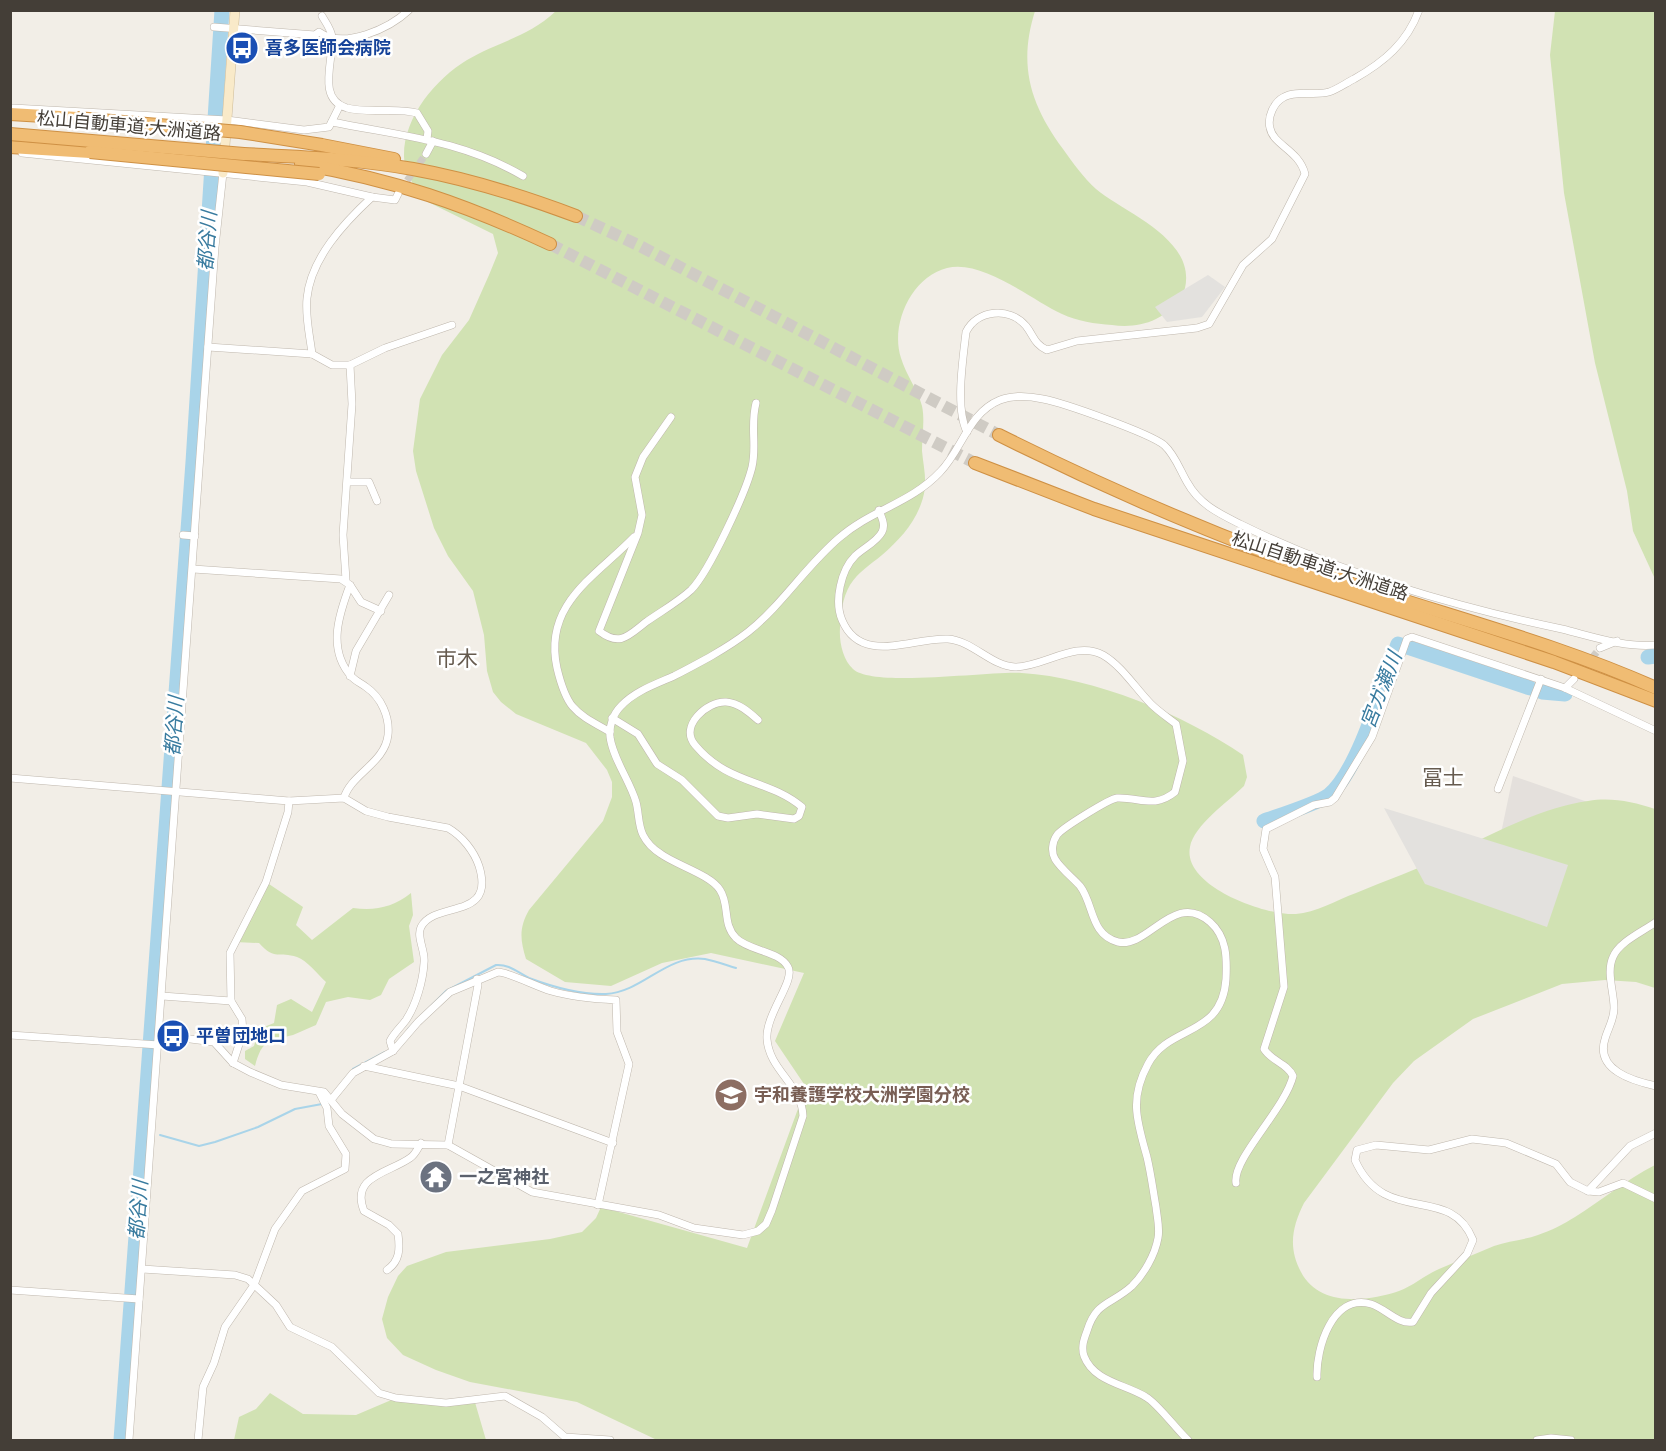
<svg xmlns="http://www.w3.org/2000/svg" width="1666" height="1451" font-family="Ubuntu,'Noto Sans JP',sans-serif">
<rect width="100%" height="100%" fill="#f2eee7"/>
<polygon fill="#e4e0dc" points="1513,776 1622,814 1500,838"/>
<g fill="#d1e2b3">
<path d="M556,11H1035C1018,65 1030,104 1063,149C1073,163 1083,177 1096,189C1125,213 1196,239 1185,288C1181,302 1168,313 1156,319C1142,326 1126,327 1112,325C1095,324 1077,321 1062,314C1030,299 982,259 947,268C911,277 890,325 901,358C906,375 918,390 922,406C925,420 922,436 922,451C923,463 926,475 925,488C921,516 903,537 882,555C870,565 858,572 850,585C842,599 841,613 840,628C839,642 843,660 853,669C873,688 989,671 1022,673C1093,677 1185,715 1243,755L1247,777L1244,786C1228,802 1194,825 1190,847C1182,886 1266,916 1296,914C1315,913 1337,900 1356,893C1387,880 1418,869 1448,855C1493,834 1539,808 1588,801C1612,797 1633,802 1655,809V988L1636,982L1605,980L1562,984L1473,1019L1414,1061L1393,1083L1304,1203C1292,1227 1288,1248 1301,1272C1319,1307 1367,1302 1399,1291C1413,1286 1425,1275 1439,1269C1457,1261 1476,1254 1494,1246C1508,1241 1524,1240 1538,1235C1550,1231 1564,1224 1575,1217C1602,1200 1626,1180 1655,1165V1440H657L577,1402L470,1382L436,1370L403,1355L387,1338L382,1319L388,1297L398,1276L407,1266L446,1252L550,1239L582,1232L596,1218L601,1207L747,1248L806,1087L775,1041L804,973L711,953L662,963L611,986L565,982L526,959C520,939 519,928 529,910L603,821L612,797V782L607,770L586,743L516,714L501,702L493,692L487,671L484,635L473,591L448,556L434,528L416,471L413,451L420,399L442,355L469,320L489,275L498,253L493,234L422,199C415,187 404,171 404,157C403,117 436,79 467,60C499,41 527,38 556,11Z"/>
<polygon points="1555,11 1655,11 1655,579 1633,531 1627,491 1595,363 1564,193 1550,55"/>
<path d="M266,882L303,907L296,925L312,940L353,908C376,911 393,907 411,893L413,915L409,926L414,962L389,979L381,995L370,1000L348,997L326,1002L316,1025C308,1028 301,1032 293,1035C269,1041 262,1039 255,1066L245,1059V1051L254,1046L259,1029L274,1023L277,1005L291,999L312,1012L326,982C318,975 307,960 297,957C279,951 275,961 259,943L235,942Z"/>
<polygon points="270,1393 303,1414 356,1415 396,1398 415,1401 474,1399 486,1440 234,1440 239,1417 256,1409"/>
</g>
<g fill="#e3e1de">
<polygon points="1208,275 1225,287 1202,317 1167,322 1155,307"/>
<polygon points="1384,808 1568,865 1547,927 1425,884"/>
</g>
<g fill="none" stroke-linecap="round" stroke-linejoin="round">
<g stroke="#a9d4e9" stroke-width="2">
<path d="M408,1029L446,991L496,965C509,964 517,972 529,978C553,987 581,995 606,994C643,992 666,954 705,959C715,961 726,965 736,968"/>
<polyline points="353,1069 385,1052"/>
<polyline points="160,1135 199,1146 215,1142 258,1127 295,1109 322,1104"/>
</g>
<g stroke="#a9d4e9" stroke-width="15">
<polyline points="1648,657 1656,656"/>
<polyline points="1542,692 1565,694"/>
<path d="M1264,821C1278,816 1319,803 1329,795C1358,772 1384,681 1398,644L1530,688"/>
<polyline points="121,1440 193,462 222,10"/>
</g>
<g stroke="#cfcbc4" stroke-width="7" stroke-dasharray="7 3.5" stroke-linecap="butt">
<polyline points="401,189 426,154"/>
<polyline points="1579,674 1600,648"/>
</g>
<g stroke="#cfcbc4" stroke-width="12" stroke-dasharray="12 6" stroke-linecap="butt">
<polyline points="576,216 638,245 999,435"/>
<polyline points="550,244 975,463"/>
</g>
<g stroke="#bfb7ad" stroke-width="8">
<g id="street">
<path d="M322,16C326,23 331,29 332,37C334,60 316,99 347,108C370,114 395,107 417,113L428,131L427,139"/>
<path d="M214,27L315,35L319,32C344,50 390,28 409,10"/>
<polyline points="13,108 227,120 304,130 329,127 340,105"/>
<path d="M332,122C401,136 461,140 523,176"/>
<polyline points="22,153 307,182 372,197"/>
<polyline points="426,154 433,141"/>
<polyline points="208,347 312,354 332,365 350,365 385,348 452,325"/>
<path d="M312,354C310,336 305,317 307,298C311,258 344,223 372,197L395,200L398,194"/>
<path d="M671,417L643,457L635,477L642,515L638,533L599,631C620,647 628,636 646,622C660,612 678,602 691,590C709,572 746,492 752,467C757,446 750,426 756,403"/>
<path d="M967,432C955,408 963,359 966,332C977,310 1009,306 1026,326C1034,336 1034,344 1047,350L1077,341L1197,328L1209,324L1243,265L1272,239L1305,174C1299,150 1273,145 1270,128C1267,117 1274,102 1284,97C1296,90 1315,96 1329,92C1338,89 1346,83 1354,79C1384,62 1407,43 1419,10"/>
<polyline points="348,482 369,482 377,501"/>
<path d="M879,510C881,517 886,524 882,532C877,542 863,548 855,556C841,570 834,601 842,620C861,666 913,637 948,639C973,641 991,666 1015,667C1044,667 1075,640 1103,655C1122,666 1136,689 1151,704C1158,711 1167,717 1176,724L1183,761L1175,792C1154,809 1140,797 1117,798C1109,799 1062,828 1057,835C1052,842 1051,852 1055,859C1061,869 1072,877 1080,886C1094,904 1090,935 1118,942C1148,949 1174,890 1210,922C1227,937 1227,958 1226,979C1222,1038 1169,1024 1148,1064C1129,1099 1137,1121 1147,1157C1151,1174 1153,1190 1156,1207C1157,1217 1160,1228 1158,1238C1155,1255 1144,1274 1132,1286C1111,1305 1096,1301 1087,1331C1084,1339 1081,1347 1084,1356C1094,1382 1125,1384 1146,1397C1157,1403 1177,1430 1188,1440"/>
<polyline points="183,535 195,536"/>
<polyline points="193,569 341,579 350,585 361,602 381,611"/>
<polyline points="346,580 343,535 352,404 350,365"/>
<polyline points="1600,648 1617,641"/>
<polyline points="350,676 356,651 389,595"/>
<polyline points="1565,688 1574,679"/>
<path d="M612,718L638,734L657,764L682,780L718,816L728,818L757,814L794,819L799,816L802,807C769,779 728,785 695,745C679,726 707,701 726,702C739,703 749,712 758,720"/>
<path d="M610,732C575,712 567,710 557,668C543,604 595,577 634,537"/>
<path d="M10,778L289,801L344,798L366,811L388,817L448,828C462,836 474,851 479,866C496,921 435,900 421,927C416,937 426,952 424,963C423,981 416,1005 406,1020C401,1027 394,1033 390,1041L393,1051"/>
<polyline points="1498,789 1541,679"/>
<path d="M344,798C351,774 385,763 388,735C390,717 381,697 366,687C361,683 355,681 351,676C327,649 339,614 350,585"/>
<path d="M1656,922C1642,932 1619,942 1613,957C1606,972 1614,992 1614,1008C1614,1020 1608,1028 1605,1039C1595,1070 1633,1081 1656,1086"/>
<polyline points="162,996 231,1001"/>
<polyline points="10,1035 159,1045"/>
<path d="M159,1035L214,1042L233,1063L250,1072L281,1085L324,1092L342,1114L374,1139L392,1144L448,1145L532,1192L659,1215L694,1228L743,1235L758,1231L766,1224L772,1210L803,1116C802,1085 769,1070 767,1039C765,1015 796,980 788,967C780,951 749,951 736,938C722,924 730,905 720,890C711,875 676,865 661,854C653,849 647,843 643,835C638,825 639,813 636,802C630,781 613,759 610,737C609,726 613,714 621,706C635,691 656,684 674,676C699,663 726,649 748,632C782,605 806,566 839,538C871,510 911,503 940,472C962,450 968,413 1000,400C1013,395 1029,396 1043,399C1064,403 1149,433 1164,445C1175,455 1180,470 1187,482C1199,504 1218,513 1240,524C1337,572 1456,607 1562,629C1591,636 1625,648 1656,645"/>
<polyline points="233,1063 243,1032 242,1019 231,1001 230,953 266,882 288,812 289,801"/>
<polyline points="364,1066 459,1086 613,1143"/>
<path d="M331,1100L353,1073L393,1051L418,1022L450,992L498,972C508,972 537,987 551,991C572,997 594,999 616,1000L617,1032L629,1064L598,1205"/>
<polyline points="448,1145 478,985 477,979"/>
<path d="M1236,1183C1232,1159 1285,1109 1293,1076C1287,1063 1271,1061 1264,1049L1284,987L1275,877L1263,849L1266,829L1314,805L1330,802L1335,798L1372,737L1407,639L1412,637L1565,688L1656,731"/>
<polyline points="1588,1191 1630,1146 1656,1133"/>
<polyline points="142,1269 235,1275 248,1279 276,1305 290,1327 332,1347 379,1393 396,1398 446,1403 505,1396 542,1417 565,1437 610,1440"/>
<path d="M387,1270C400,1261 400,1249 398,1234L389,1225L364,1211C350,1176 389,1173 410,1158C415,1155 418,1148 421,1143"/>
<polyline points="10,1290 139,1299"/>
<path d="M1317,1377C1316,1349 1332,1293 1371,1304C1385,1308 1398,1325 1413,1322L1431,1293L1467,1254L1473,1240C1450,1182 1385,1228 1355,1160L1357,1150L1376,1145L1429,1150L1472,1139L1506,1143L1556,1164L1570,1182L1588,1191L1599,1192L1623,1183L1656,1199"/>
<polyline points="129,1440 215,247 223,173"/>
<polyline points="198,1440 203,1387 214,1363 225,1327 254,1285 275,1229 302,1191 345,1169 346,1154 329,1126 327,1108 319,1092"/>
<polyline points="1537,1440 1551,1438 1571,1440"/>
</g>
</g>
<g stroke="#cdbc9a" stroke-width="10">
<polyline id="secondary" points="223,173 235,10"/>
</g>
<g stroke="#ce9044" stroke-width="14">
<g id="highway">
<polyline points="10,114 77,118"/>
<polyline points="322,145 394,159"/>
<polyline points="10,147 90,152"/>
<path d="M244,154C300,157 357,159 413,169C469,179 523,196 576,216"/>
<path d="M301,164C395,180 464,204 550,244"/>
<path d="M999,435C1109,490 1221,538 1338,579C1443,615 1553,642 1656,688"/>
<polyline points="975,463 1094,509 1554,662 1656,701"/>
</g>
</g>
<use href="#street" stroke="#fff" stroke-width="7"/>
<use href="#secondary" stroke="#f9eac9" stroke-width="9"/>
<use href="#highway" stroke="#f0bc73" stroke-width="12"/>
<g stroke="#ce9044" stroke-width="14" stroke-linecap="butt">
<g id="highway-bridge">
<polyline points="77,118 240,132 322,145"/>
<polyline points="10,134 244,154"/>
<polyline points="90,152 319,174"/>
</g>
</g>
<use href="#highway-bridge" stroke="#f0bc73" stroke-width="12"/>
</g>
<defs>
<g id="bus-disc" transform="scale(1.725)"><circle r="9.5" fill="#1a4fb4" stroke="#fff"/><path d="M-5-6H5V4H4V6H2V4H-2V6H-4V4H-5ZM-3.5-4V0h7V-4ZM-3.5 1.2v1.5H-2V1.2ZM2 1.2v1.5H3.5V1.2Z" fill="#fff"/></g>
<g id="school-disc" transform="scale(1.725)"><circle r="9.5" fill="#8d6e63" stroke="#fff"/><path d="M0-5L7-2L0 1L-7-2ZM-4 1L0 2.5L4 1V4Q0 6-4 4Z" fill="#fff"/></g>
<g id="temple-disc" transform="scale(1.725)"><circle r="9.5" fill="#6b7280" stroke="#fff"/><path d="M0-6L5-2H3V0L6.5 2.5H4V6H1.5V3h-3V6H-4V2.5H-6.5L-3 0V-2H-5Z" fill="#fff"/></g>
</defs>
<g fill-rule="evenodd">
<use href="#bus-disc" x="242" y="48"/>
<use href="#bus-disc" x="173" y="1036"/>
<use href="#school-disc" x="731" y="1095"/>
<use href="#temple-disc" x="436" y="1177"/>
</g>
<g text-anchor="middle" stroke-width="5" stroke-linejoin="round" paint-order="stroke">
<g font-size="18" font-weight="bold" fill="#164399" stroke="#fff" text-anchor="start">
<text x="265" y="54">喜多医師会病院</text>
<text x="196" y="1042">平曽団地口</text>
</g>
<g font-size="18" fill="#443e37" stroke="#fff">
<text transform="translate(129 126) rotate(5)" y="6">松山自動車道;大洲道路</text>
<text transform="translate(1320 566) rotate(18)" y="6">松山自動車道;大洲道路</text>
</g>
<g font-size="18" font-weight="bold" fill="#785e54" stroke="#fff" text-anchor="start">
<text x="754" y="1101">宇和養護学校大洲学園分校</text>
</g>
<g font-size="18" font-weight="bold" fill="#5b616d" stroke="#fff" text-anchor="start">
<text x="459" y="1183">一之宮神社</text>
</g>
<g font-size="20" font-style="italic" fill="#387b9f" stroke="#fff">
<text transform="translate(207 241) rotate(-86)" y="7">都谷川</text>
<text transform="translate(1381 690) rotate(-69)" y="7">宮ガ瀬川</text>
<text transform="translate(174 726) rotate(-86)" y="7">都谷川</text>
<text transform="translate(138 1210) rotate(-86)" y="7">都谷川</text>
</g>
<g font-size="21" fill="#665b4f" stroke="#fff">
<text x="457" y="666">市木</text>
<text x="1443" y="785">冨士</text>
</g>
</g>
<rect width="1666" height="1451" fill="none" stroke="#443e37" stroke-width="24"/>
</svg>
